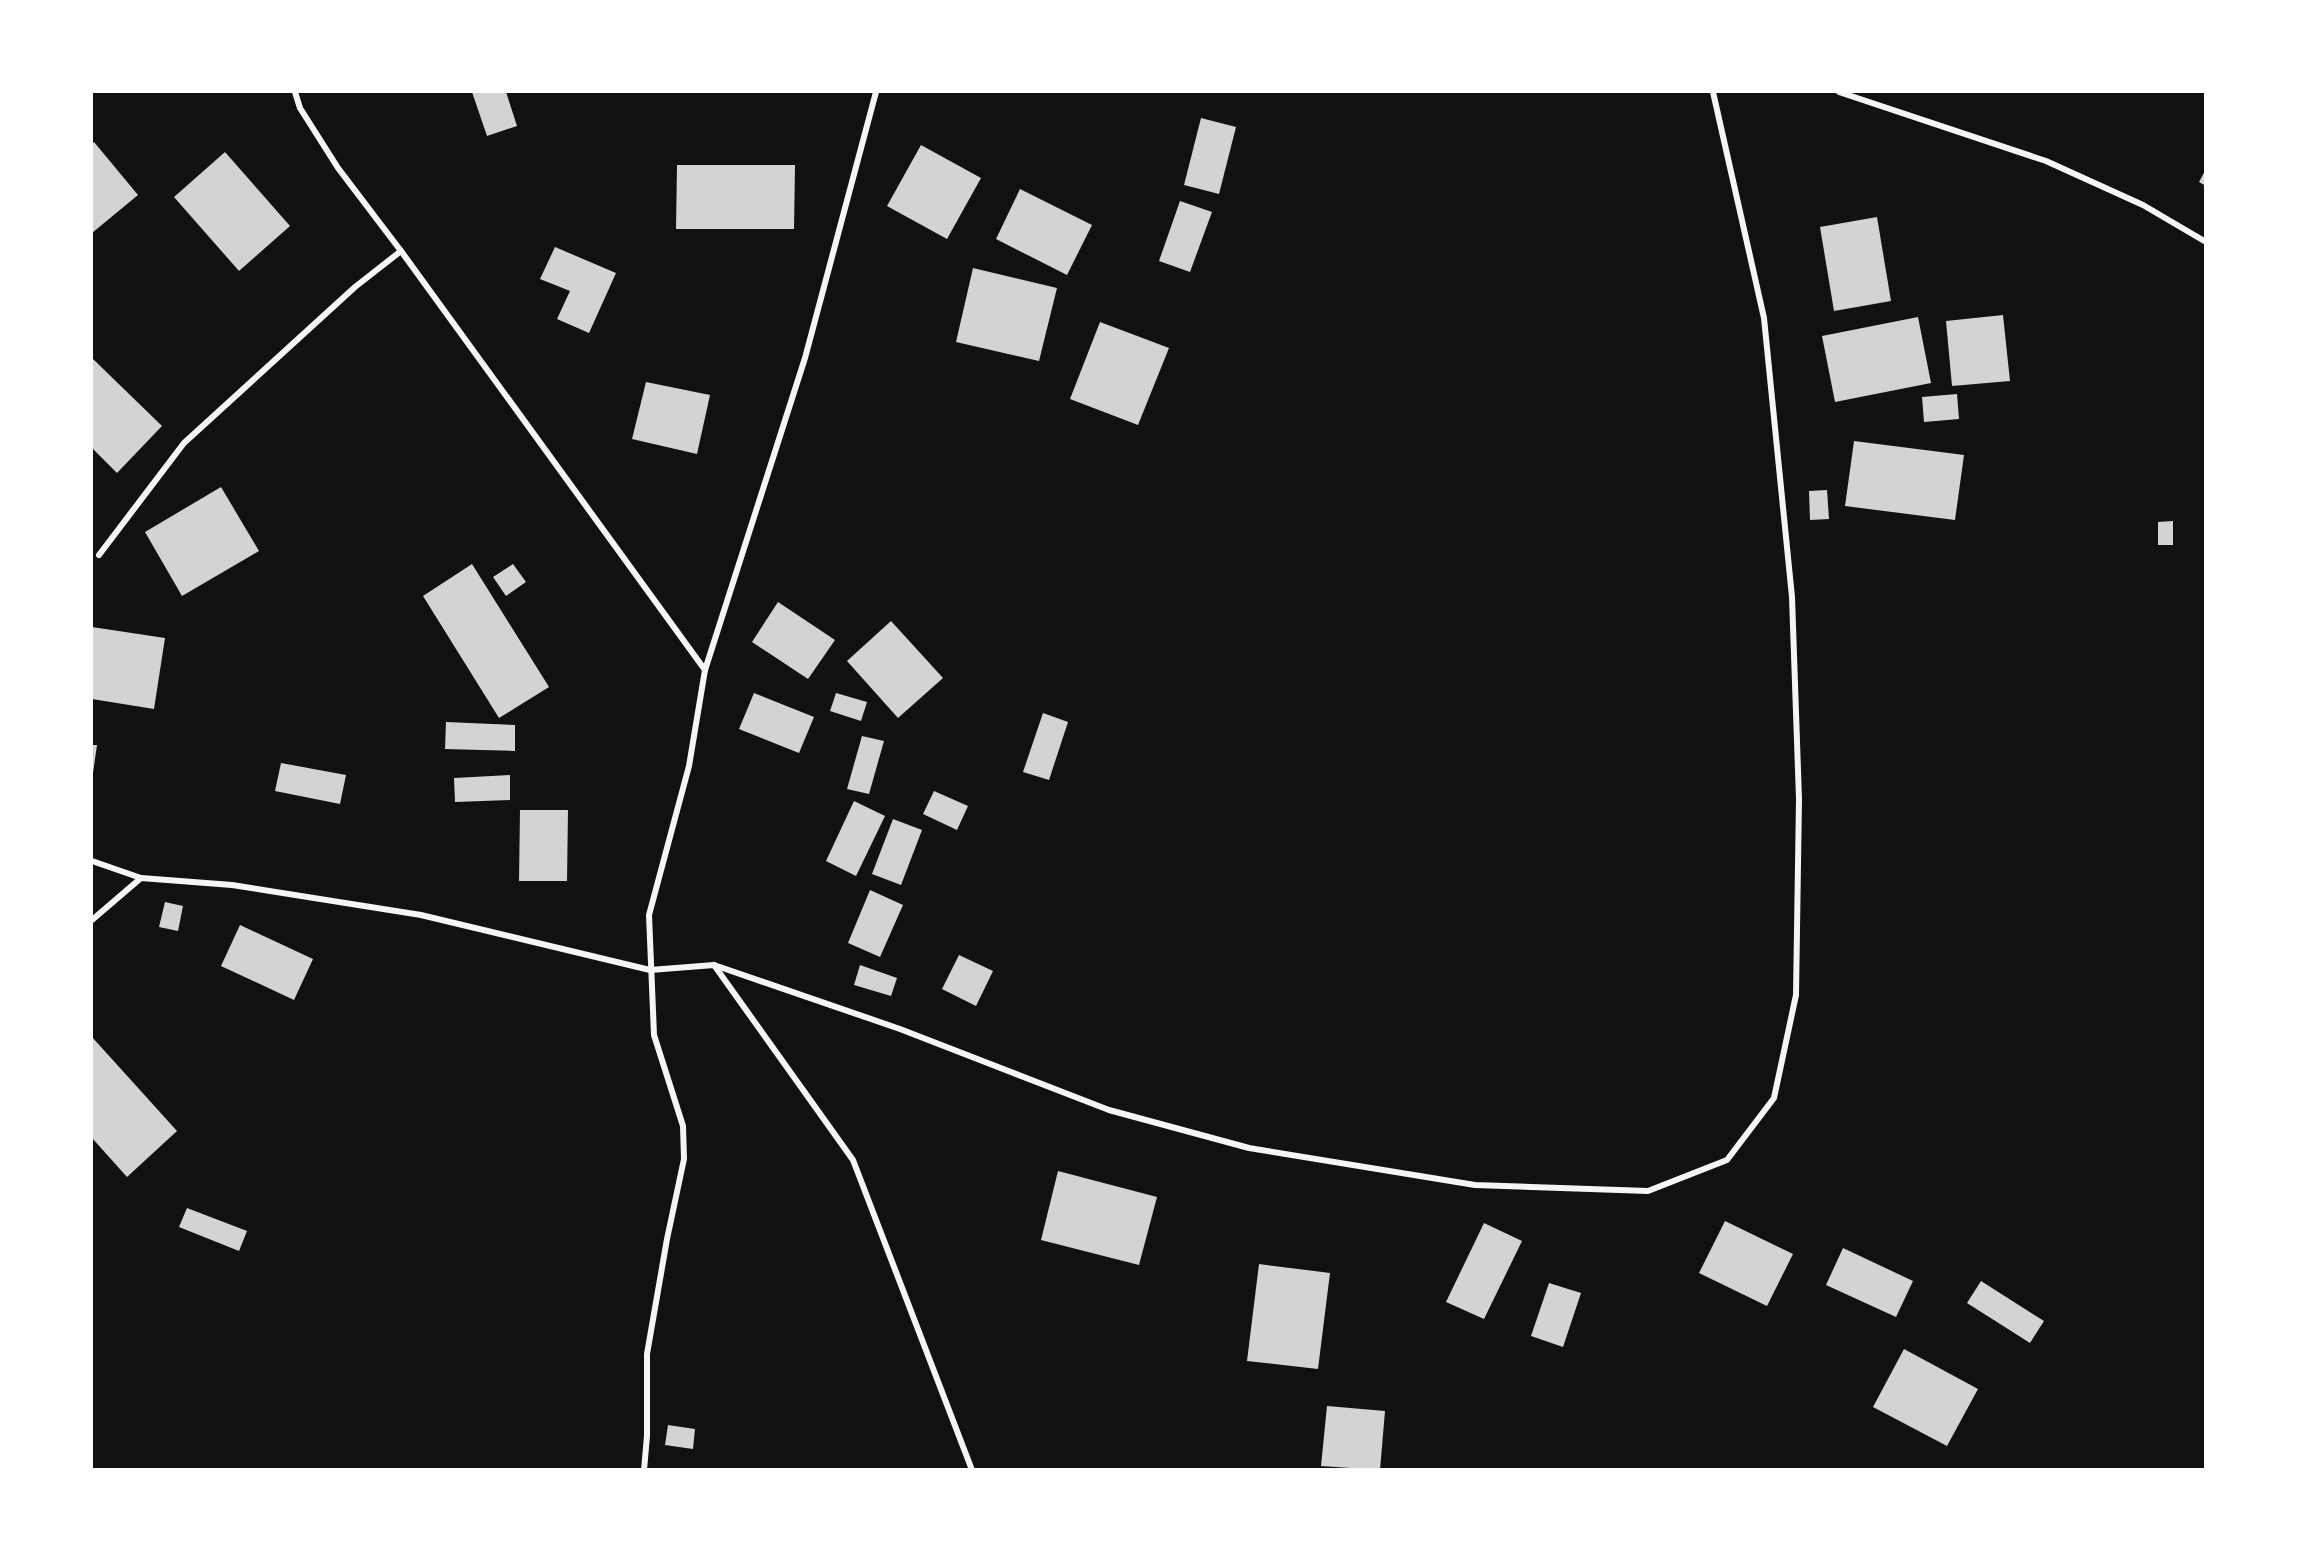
<svg xmlns="http://www.w3.org/2000/svg" width="2297" height="1561" font-family="Raleway,sans-serif">
<rect width="100%" height="100%" fill="#111"/>
<g fill="#d3d3d3">
<polygon points="472,92 506,92 517,126 487,136"/>
<polygon points="1201,118 1236,127 1219,194 1184,185"/>
<polygon points="94,142 138,195 92,233 92,144"/>
<polygon points="921,145 981,178 947,239 887,206"/>
<polygon points="225,152 290,226 239,271 174,197"/>
<polygon points="677,165 795,165 794,229 676,229"/>
<polygon points="2206,169 2206,186 2199,182"/>
<polygon points="1020,189 1092,225 1067,275 996,239"/>
<polygon points="1180,201 1212,212 1190,272 1159,261"/>
<polygon points="1877,217 1891,301 1834,311 1820,227"/>
<polygon points="555,247 616,273 589,333 557,319 570,291 540,279"/>
<polygon points="973,268 1057,288 1039,361 956,342"/>
<polygon points="2003,315 2010,381 1952,386 1946,321"/>
<polygon points="1918,317 1931,383 1835,402 1822,336"/>
<polygon points="1100,322 1169,348 1138,425 1070,399"/>
<polygon points="92,358 162,426 117,473 92,448"/>
<polygon points="646,382 710,395 697,454 632,439"/>
<polygon points="1957,394 1959,419 1924,422 1922,397"/>
<polygon points="1854,441 1964,455 1955,520 1845,506"/>
<polygon points="221,487 259,551 182,596 145,532"/>
<polygon points="1827,490 1829,519 1810,520 1809,491"/>
<polygon points="2173,521 2173,545 2158,545 2158,522"/>
<polygon points="472,564 549,687 499,718 423,596"/>
<polygon points="513,564 526,582 506,596 493,577"/>
<polygon points="778,602 835,640 808,679 752,642"/>
<polygon points="891,621 943,678 898,718 847,661"/>
<polygon points="92,627 165,638 154,709 92,699"/>
<polygon points="754,693 814,717 799,753 739,729"/>
<polygon points="836,693 867,702 861,721 830,711"/>
<polygon points="1043,713 1068,722 1049,780 1023,772"/>
<polygon points="446,722 515,725 515,751 445,749"/>
<polygon points="862,736 884,741 869,794 847,789"/>
<polygon points="92,745 97,745 93,773 92,773"/>
<polygon points="281,763 346,775 340,804 275,791"/>
<polygon points="510,775 510,800 455,802 454,778"/>
<polygon points="934,791 968,806 957,830 923,814"/>
<polygon points="854,801 885,816 856,876 826,861"/>
<polygon points="520,810 568,810 567,881 519,881"/>
<polygon points="893,819 922,830 901,885 872,874"/>
<polygon points="870,890 903,905 880,957 848,943"/>
<polygon points="165,902 183,906 178,931 159,927"/>
<polygon points="240,925 313,959 294,1000 221,966"/>
<polygon points="959,955 993,971 976,1006 942,989"/>
<polygon points="860,965 897,978 891,996 854,985"/>
<polygon points="92,1037 177,1131 127,1177 92,1138"/>
<polygon points="1058,1171 1157,1197 1139,1265 1041,1240"/>
<polygon points="187,1208 247,1231 239,1251 179,1227"/>
<polygon points="1725,1221 1793,1254 1767,1306 1699,1273"/>
<polygon points="1484,1223 1522,1241 1484,1319 1446,1302"/>
<polygon points="1843,1248 1913,1281 1896,1317 1826,1285"/>
<polygon points="1259,1264 1330,1273 1318,1369 1247,1361"/>
<polygon points="1981,1281 2044,1321 2030,1343 1967,1303"/>
<polygon points="1549,1283 1581,1293 1563,1347 1531,1336"/>
<polygon points="1904,1349 1978,1389 1947,1446 1873,1407"/>
<polygon points="1327,1406 1385,1411 1380,1470 1321,1466"/>
<polygon points="668,1425 695,1429 693,1449 665,1445"/>
</g>
<g fill="none" stroke-linecap="round" stroke-linejoin="round">
<g stroke="#f5f5f5" stroke-width="6">
<polyline points="295,92 300,108 338,168 401,251 705,670"/>
<polyline points="1839,92 2046,161 2143,205 2206,242"/>
<polyline points="99,555 184,443 355,287 401,251"/>
<polyline points="92,861 141,878 92,920"/>
<polyline points="141,878 232,885 421,915 650,970 714,965 900,1029 1109,1110 1249,1148 1475,1185 1648,1191 1727,1160 1774,1098 1796,995 1799,799 1792,597 1764,318 1713,92"/>
<polyline points="714,965 853,1160 972,1470"/>
<polyline points="644,1470 647,1436 647,1354 667,1239 684,1159 683,1126 654,1035 649,915 689,766 705,670 805,358 876,92"/>
</g>
</g>
<rect width="2297" height="1561" fill="none" stroke="#ffffff" stroke-width="186"/>
</svg>
